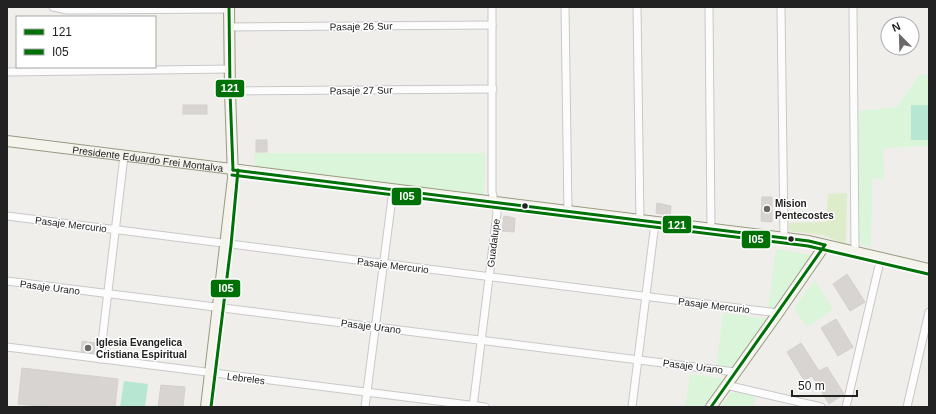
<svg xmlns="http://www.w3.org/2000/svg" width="936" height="414" font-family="Arial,sans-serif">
<rect width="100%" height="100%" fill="#f0eeeb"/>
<polygon fill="#ddeccb" points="847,193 846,244 822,235 789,231 789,223 826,222 828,194"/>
<g fill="#daf5da">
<polygon points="919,75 929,75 929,146 883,148 884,180 872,179 871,247 858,244 859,111 897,107"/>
<polygon points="254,153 485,153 484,195 255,167"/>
<polygon points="776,249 811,255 773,310 768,308"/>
<polygon points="815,280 833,310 807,327 794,308"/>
<polygon points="723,313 767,319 731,369 716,367"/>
<polygon points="690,374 725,379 706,407 685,407"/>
<polygon points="732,391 756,397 753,407 721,407"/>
</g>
<g fill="#b7e6d2">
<rect x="911" y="105" width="17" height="35"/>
<polygon points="124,381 148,384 145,407 120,407"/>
</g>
<g fill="#d7d4d2" stroke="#d3d0cc">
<rect x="183" y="105" width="24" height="9"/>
<rect x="256" y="140" width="11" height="12"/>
<polygon points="762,197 772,197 772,222 761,221"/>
<polygon points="657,203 671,206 670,215 656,213"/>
<polygon points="504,216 515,218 514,232 502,231"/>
<polygon points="847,274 865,302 850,311 833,284"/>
<polygon points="836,319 853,347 838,356 821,328"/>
<polygon points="82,341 95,343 94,353 81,351"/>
<polygon points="801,343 819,371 827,367 844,394 829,404 812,376 804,380 787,352"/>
<polygon points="22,368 118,379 115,407 51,407 18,404"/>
<polygon points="161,385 185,387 183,407 158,407"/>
</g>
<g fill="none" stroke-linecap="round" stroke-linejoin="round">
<g stroke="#c9c8c7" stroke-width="9">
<g id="street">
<polyline points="53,7 67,10 229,9"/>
<polyline points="565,7 568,212"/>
<polyline points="637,7 640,221"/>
<polyline points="709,7 711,229"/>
<polyline points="781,7 784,238"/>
<polyline points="853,7 855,252"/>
<polyline points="229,27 492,25"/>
<polyline points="7,72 230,69"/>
<polyline points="230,91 493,89"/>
<polyline points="7,216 778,313"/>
<polyline points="7,281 735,372"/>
<polyline points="7,347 485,407"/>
<polyline points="100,359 124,156"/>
<polyline points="726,385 821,407"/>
<polyline points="365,407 393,190"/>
<polyline points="473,407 497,213 492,192 492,7"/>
<polyline points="632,407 655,223"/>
<polyline points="846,407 881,257"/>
<polyline points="907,407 929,312"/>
</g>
</g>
<g stroke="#999a82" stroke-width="12">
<g id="secondary">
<path id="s1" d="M7,141L809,241L929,269"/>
<polyline points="206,407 233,178 230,91 229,7"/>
<polyline points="711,407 778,313 825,245"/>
</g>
</g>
<use href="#street" stroke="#fdfcfc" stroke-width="7"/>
<use href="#secondary" stroke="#f4f4ed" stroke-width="10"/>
<g stroke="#fff" stroke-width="6">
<g id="bus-1">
<polyline points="229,7 230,91 233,170"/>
<polyline points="233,170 809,241 825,245"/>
<polyline points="711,407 825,245"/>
</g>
</g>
<g stroke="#fff" stroke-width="6">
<g id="bus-2">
<polyline points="232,175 808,246 928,274"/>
<polyline points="211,407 231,245 238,170"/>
</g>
</g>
<use href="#bus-1" stroke="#007106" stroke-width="3"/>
<use href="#bus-2" stroke="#007106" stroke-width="3"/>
</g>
<g fill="#222" stroke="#fff" stroke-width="1.5">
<circle cx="525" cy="206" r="3.5"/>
<circle cx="791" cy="239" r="3.5"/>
</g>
<g fill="#6a6968" stroke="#fff" stroke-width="1.5">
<circle cx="767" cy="209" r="4"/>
<circle cx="88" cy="348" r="4"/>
</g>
<g text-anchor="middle" stroke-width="3" stroke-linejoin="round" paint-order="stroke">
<g font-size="10" fill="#222" stroke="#fff">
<text transform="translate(361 26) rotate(-1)" y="4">Pasaje 26 Sur</text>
<text transform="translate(361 90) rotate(-1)" y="4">Pasaje 27 Sur</text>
<text dy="4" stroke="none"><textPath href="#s1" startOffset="142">Presidente Eduardo Frei Montalva</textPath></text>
<text transform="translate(71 224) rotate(7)" y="4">Pasaje Mercurio</text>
<text transform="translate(493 243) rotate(-83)" y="4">Guadalupe</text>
<text transform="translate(393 265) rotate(7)" y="4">Pasaje Mercurio</text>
<text transform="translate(50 287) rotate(7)" y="4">Pasaje Urano</text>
<text transform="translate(714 305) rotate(7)" y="4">Pasaje Mercurio</text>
<text transform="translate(371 326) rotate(7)" y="4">Pasaje Urano</text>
<text transform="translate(693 366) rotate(7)" y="4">Pasaje Urano</text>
<text transform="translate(246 378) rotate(7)" y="4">Lebreles</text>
</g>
<g font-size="10" font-weight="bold" fill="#222" stroke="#fff" text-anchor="start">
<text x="775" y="207">Mision<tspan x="775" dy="12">Pentecostes</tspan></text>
<text x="96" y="346">Iglesia Evangelica<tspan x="96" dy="12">Cristiana Espiritual</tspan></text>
</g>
</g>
<g stroke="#fff" stroke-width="1.5">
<rect x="215" y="79" width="30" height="19" rx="4" fill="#007106"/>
<rect x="391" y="187" width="31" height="19" rx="4" fill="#007106"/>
<rect x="662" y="215" width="30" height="19" rx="4" fill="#007106"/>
<rect x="741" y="230" width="30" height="19" rx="4" fill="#007106"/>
<rect x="210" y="279" width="31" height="19" rx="4" fill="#007106"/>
</g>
<g font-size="11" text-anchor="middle" font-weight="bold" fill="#fff">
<text x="230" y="92">121</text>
<text x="407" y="200">I05</text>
<text x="677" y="229">121</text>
<text x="756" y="243">I05</text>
<text x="226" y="292">I05</text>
</g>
<rect width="936" height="414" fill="none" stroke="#222222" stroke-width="16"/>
<rect x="16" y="16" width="140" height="52" fill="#ffffff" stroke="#a7a7a7"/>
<rect x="24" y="29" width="20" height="6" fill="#007106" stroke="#a7a7a7"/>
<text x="52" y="36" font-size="12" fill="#222222">121</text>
<rect x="24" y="49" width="20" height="6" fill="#007106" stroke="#a7a7a7"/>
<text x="52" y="56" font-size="12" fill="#222222">I05</text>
<g transform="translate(900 36) rotate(337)"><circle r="19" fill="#ffffff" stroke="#a7a7a7"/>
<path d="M0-3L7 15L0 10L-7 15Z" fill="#6a6968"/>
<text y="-6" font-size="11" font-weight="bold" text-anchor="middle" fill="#222222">N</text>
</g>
<path d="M792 390v6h65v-6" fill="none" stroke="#222222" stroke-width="2"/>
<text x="798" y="390" font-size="12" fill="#222222" stroke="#ffffff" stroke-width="3" paint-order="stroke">50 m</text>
</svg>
